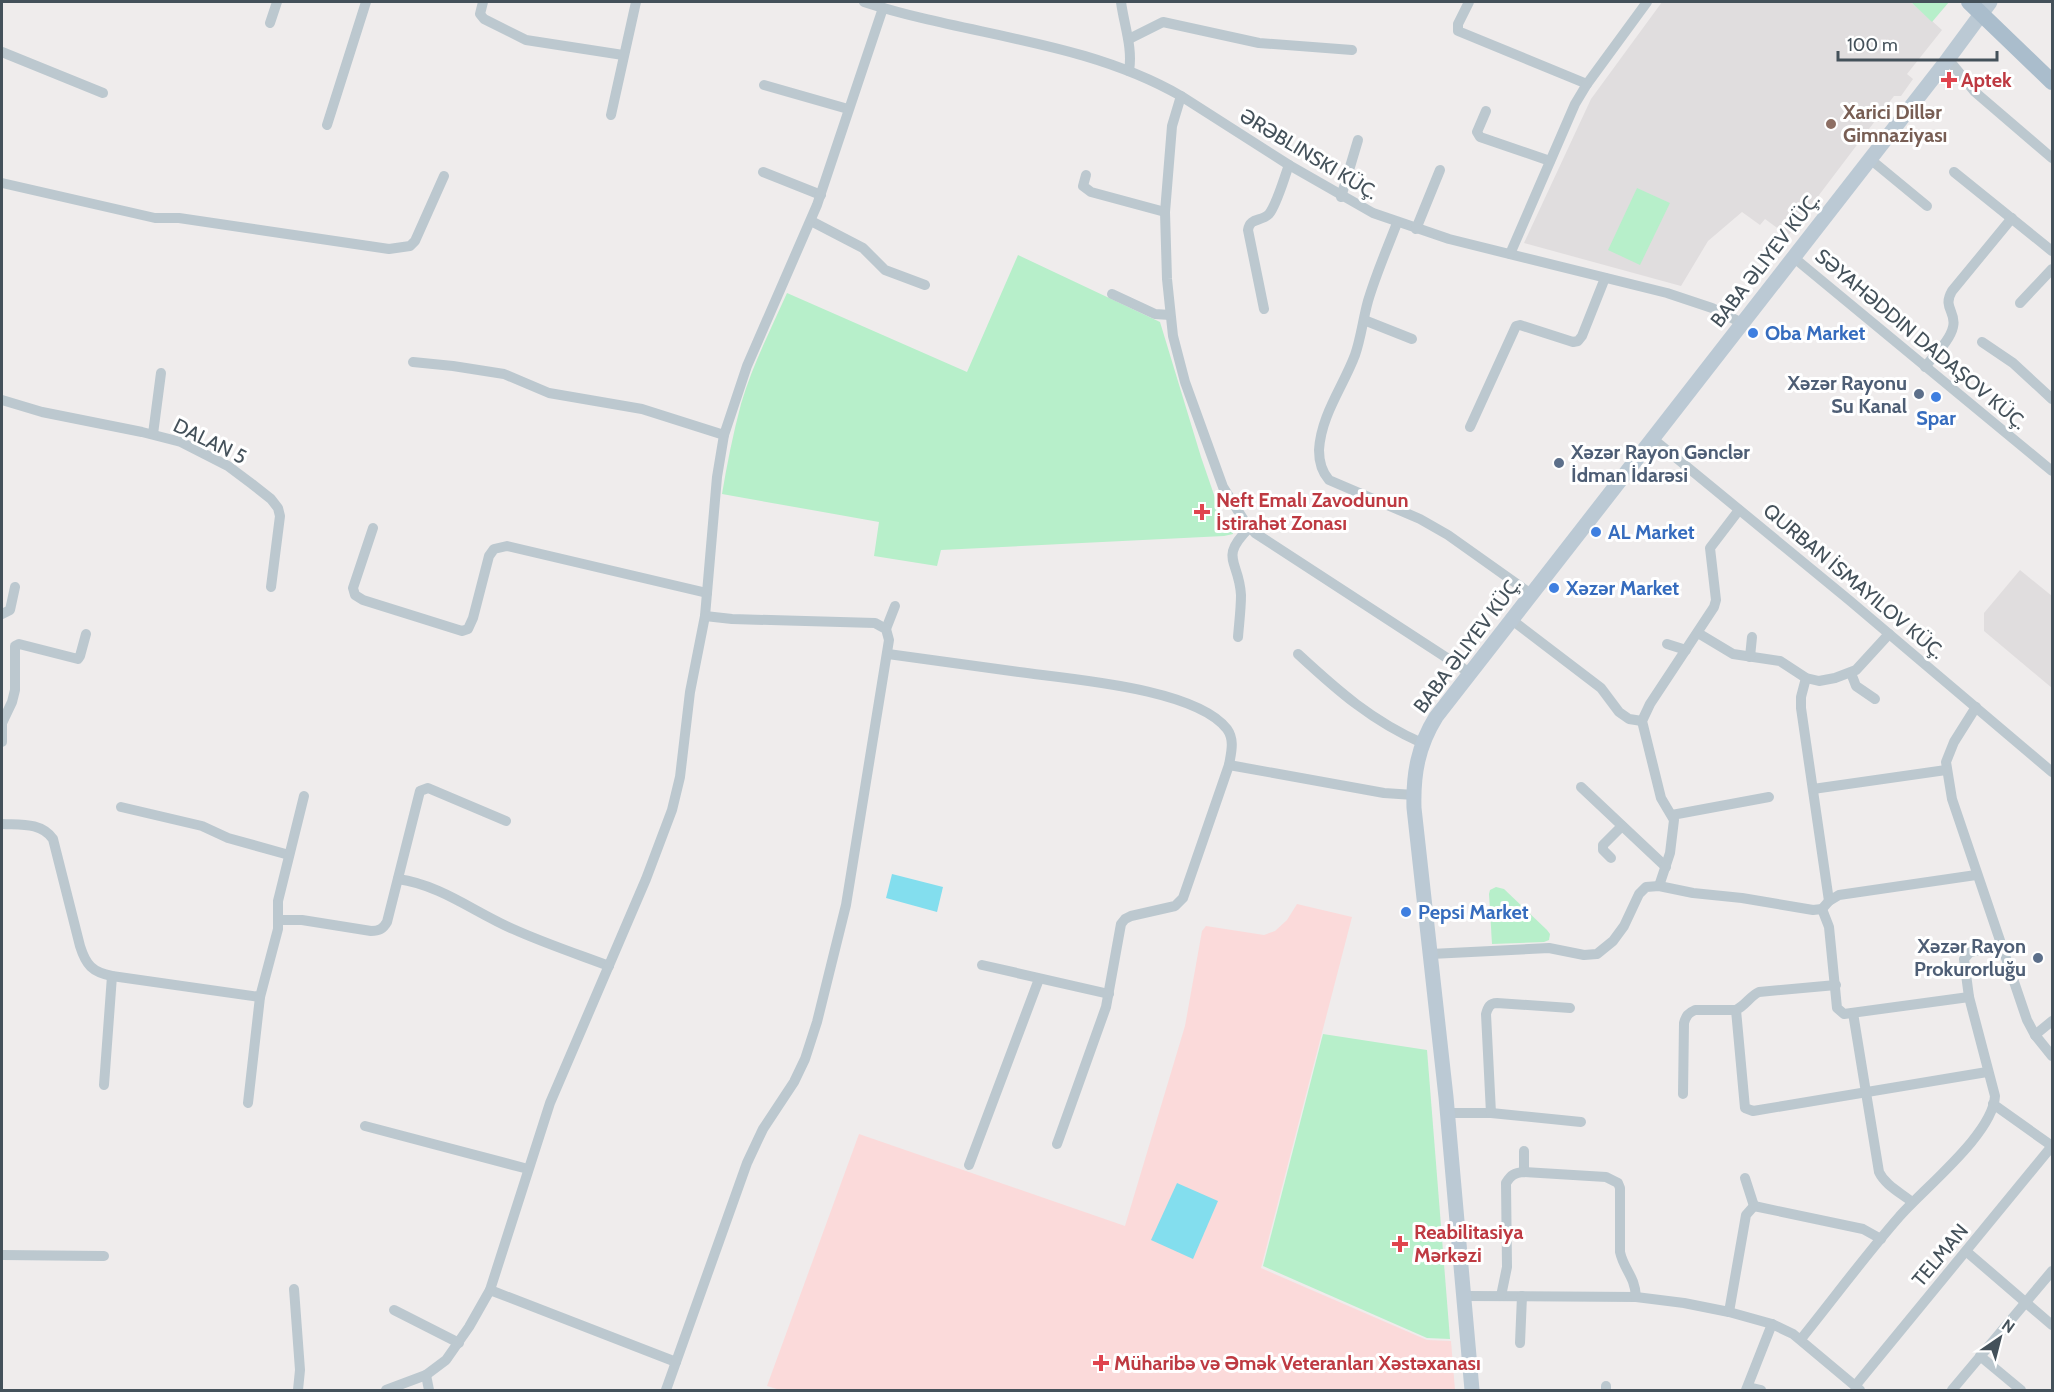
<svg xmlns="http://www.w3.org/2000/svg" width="2054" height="1392" font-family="Cabin,sans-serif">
<rect width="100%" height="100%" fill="#efecec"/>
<g fill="#e0ddde">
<polygon points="1662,2 1911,2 1942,30 1907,74 1913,79 1901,96 1894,96 1788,236 1765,219 1760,225 1742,212 1708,241 1681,286 1524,243 1591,99"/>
<polygon points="2020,570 2052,596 2052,688 1984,631 1984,613"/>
</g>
<polygon fill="#fbdada" points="1297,904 1352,917 1261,1268 1427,1340 1451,1341 1455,1390 780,1390 767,1386 859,1134 1125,1226 1185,1026 1202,931 1206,926 1264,935 1275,931 1287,920"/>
<g fill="#b7efca">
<polygon points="1911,2 1949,2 1932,22"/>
<polygon points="1637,188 1670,203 1640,265 1608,250"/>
<path d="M1018,255L1160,322L1201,457L1223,521H1231L1233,534L1224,536L941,550L937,566L874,556L879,522L722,494C727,464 733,434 741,404C752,366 771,329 787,293L967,372Z"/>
<polygon points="1496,887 1504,889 1547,930 1550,934 1549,940 1544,942 1492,944 1489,894 1490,890"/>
<polygon points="1323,1034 1427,1050 1450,1339 1427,1338 1263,1266"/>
</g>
<g fill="#83deee">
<polygon points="892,874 943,887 937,912 886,898"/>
<polygon points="1177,1183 1218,1201 1193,1259 1151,1240"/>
</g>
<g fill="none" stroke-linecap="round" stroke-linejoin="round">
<g stroke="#bcc8cf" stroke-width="10">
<polyline points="483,2 480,14 484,19 526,40 623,55"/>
<path d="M864,2C968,36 1084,40 1181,96L1289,165L1373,213L1449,239L1667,293L1712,308L1742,323"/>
<path d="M1121,2C1124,25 1133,48 1129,71"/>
<polyline points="1469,2 1458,24 1458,31 1587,84"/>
<polyline points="270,23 277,2"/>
<polyline points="1129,39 1163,22 1259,43 1352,50"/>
<polyline points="2,52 103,93"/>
<polyline points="1948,59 1975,92 2052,158"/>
<polyline points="764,85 848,109"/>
<polyline points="1181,96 1172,126 1165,212 1167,279 1173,336 1185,382 1223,487 1245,522 1255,533 1470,673"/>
<polyline points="1486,111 1477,132 1480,137 1550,161"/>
<polyline points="611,115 636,2"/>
<polyline points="327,125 366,2"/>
<polyline points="1870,159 1927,206"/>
<polyline points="763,172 821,195"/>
<polyline points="1954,172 2052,251"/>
<polyline points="1086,175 1083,186 1091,192 1165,212"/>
<polyline points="2,183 155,218 179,218 389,249 410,246 415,241 444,176"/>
<polyline points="1341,197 1358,140"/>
<polyline points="811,221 863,248 885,270 925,285"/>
<path d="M1397,223C1387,249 1376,274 1368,301C1363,319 1361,338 1355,355C1343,387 1321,415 1319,450C1319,461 1322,472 1329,480L1420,519L1448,535L1531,594"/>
<polyline points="1416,229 1440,170"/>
<polyline points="1510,254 1575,104 1587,84 1647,2"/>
<polyline points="1793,257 2052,471"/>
<polyline points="1112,294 1155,314 1170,315"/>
<polyline points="2020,303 2052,269"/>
<path d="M1264,309L1248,230C1250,217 1261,222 1269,214C1277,204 1284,178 1289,165"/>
<polyline points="1364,320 1412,339"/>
<polyline points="1982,342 2013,363 2052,399"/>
<polyline points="413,362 453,366 504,374 549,393 642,409 724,435"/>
<path d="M1925,367C1934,355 1950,341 1953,327C1957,312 1942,308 1952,291L2012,218"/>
<polyline points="2,400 42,412 142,432 181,442 228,466 252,484 271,499 278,508 280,516 271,587"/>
<polyline points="1470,427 1516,326 1520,325 1573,342 1578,341 1582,336 1605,278"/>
<polyline points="153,434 161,373"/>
<polyline points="1652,438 1849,600 2052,772"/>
<polyline points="373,528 353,588 355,595 363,600 462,631 468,629 473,618 489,556 494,549 507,546 707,593"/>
<polyline points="2,614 10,610 15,587"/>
<polyline points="1512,620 1601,688 1619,712 1629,719 1642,721"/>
<polyline points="886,629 895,606"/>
<polyline points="1698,633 1733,654 1780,661 1806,678 1819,681 1835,678 1856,670 1889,634"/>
<path d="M1238,637C1239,624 1241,609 1241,595C1239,559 1218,559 1250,527"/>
<polyline points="1667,644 1686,650"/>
<path d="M888,654C931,660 975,666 1019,672C1069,679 1196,688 1227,729C1235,740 1231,753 1229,765L1183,898L1175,906L1131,916L1125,919L1121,924L1106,1007L1057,1144"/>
<path d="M1298,654C1338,691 1372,721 1422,743"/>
<polyline points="1750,657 1752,637"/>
<polyline points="1851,673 1856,686 1875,699"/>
<polyline points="1806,678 1801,697 1801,708 1829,901"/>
<polyline points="1976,707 1954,742 1946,762 1952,799 2027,1020 2035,1035 2052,1056"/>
<polyline points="2,742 2,723 12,702 15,690 15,646 19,644 78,659 80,656 86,634"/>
<polyline points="1229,765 1384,793 1414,795"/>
<polyline points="1581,787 1666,867"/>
<polyline points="1813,789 1946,770"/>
<polyline points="121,807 202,826 228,838 289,855"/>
<polyline points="1672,815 1769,797"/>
<path d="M2,824C20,825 41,822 53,839L80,946C86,965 92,972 112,976L260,997"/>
<polyline points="1611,858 1603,850 1603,845 1622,826"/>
<path d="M398,879C441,885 474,912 513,929C544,943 577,954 609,966"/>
<polyline points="1659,886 1670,853 1674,820 1661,798 1642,721 1650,704 1714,607 1716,600 1710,548 1739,510"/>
<polyline points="1822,909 1829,927 1837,1008 1844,1014 1969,997"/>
<path d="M279,920H302L371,931C379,931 383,929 387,922L420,791L428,788L506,821"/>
<polyline points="1431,954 1549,948 1584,955 1597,954 1613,941 1624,926 1639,894 1646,887 1659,886 1693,893 1742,898 1813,910 1822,909 1829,901 1839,895 1976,875"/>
<polyline points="982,965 1109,994"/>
<path d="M1836,985L1759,992C1750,996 1746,1005 1736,1010L1745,1108L1753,1111L1987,1072"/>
<path d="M1853,1013L1879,1172C1885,1185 1901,1193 1912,1202"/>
<polyline points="2035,1035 2052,1021"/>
<polyline points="104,1085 112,976"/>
<path d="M1683,1094L1684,1023C1686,1016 1688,1013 1695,1010H1736"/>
<polyline points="248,1103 260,997 278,929 278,901 304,796"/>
<polyline points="1993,1104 2052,1146"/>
<polyline points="1447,1113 1491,1113 1581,1122"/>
<path d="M1491,1113L1486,1014C1488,1007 1490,1003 1497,1003L1570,1008"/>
<polyline points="365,1126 528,1169"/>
<polyline points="1524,1151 1524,1172"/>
<polyline points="969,1165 1039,979"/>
<polyline points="1745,1178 1754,1206"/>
<polyline points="1967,1252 2052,1325"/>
<polyline points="2,1255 104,1256"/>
<polyline points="294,1289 300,1370 298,1390"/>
<polyline points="490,1290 676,1362"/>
<polyline points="1464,1296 1636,1297 1684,1303 1729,1312 1772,1324 1793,1334 1860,1390"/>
<path d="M1501,1296L1507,1267L1506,1183C1511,1175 1514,1173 1524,1172L1606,1177L1618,1183L1620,1188V1252C1624,1270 1635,1276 1636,1297"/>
<polyline points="394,1310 459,1343"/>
<polyline points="1729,1312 1746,1215 1754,1206 1863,1229 1881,1239"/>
<path d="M1801,1339C1834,1298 1865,1256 1899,1217C1924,1188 1993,1134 1995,1096L1969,997L1964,959L1970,952L2001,945"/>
<polyline points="1520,1343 1522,1296"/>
<polyline points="1980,1356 2021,1390"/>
<polyline points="426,1375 429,1390"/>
<polyline points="1855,1386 2052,1146"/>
<polyline points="1748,1387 1761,1390"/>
<polyline points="386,1390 426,1375 446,1360 469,1327 490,1290 550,1103 646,879 672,810 680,777 690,692 705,616 717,477 724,435 747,366 817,205 883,8"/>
<polyline points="666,1390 747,1163 763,1129 794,1082 805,1059 817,1022 846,905 889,640 886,629 875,623 732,619 705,616"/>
<polyline points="1606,1390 1606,1386"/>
<polyline points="1746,1390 1772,1324"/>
<polyline points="1952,1390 2052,1271"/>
</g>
<path stroke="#bbc9d4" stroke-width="15" d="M1472,1390L1446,1097L1414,808C1413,774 1418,746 1436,717L1948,59L1990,2"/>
<polyline stroke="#aabdcc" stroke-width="16" points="1969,2 2052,82"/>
</g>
<g fill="#e0444e" stroke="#fff" stroke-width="2">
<path d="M1946 71h6v6h6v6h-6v6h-6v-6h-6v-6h6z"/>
<path d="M1199 503h6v6h6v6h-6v6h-6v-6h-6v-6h6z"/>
<path d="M1397 1235h6v6h6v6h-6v6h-6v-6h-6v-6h6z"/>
<path d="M1098 1354h6v6h6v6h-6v6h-6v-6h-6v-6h6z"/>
</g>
<circle fill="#8d6e63" stroke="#fff" stroke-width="2" cx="1831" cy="124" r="6"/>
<g fill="#3f7fe0" stroke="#fff" stroke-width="2">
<circle cx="1753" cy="333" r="6"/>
<circle cx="1936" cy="397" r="6"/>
<circle cx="1596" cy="532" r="6"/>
<circle cx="1554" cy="588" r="6"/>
<circle cx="1406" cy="912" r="6"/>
</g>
<g fill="#5c6f8a" stroke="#fff" stroke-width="2">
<circle cx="1919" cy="394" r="6"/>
<circle cx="1559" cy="463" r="6"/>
<circle cx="2038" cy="958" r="6"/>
</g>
<g text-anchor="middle" stroke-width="6" stroke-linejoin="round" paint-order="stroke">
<g font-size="20" font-weight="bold" fill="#be3a42" stroke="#fff" text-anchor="start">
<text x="1961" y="87">Aptek</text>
<text x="1216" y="507">Neft Emalı Zavodunun<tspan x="1216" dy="23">İstirahət Zonası</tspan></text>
<text x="1414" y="1239">Reabilitasiya<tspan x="1414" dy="23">Mərkəzi</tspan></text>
<text x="1114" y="1370">Müharibə və Əmək Veteranları Xəstəxanası</text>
</g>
<g font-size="20" font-weight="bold" fill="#785e54" stroke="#fff" text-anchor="start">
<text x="1843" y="119">Xarici Dillər<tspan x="1843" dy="23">Gimnaziyası</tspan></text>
</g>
<g font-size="20" fill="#44515a" stroke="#fff">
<text transform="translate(1309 154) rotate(31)" y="7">ƏRƏBLINSKI KÜÇ.</text>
<text transform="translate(1765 260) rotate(-52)" y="7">BABA ƏLIYEV KÜÇ.</text>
<text transform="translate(1921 339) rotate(40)" y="7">SƏYAHƏDDIN DADAŞOV KÜÇ.</text>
<text transform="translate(210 441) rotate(26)" y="7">DALAN 5</text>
<text transform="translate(1854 581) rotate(40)" y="7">QURBAN İSMAYILOV KÜÇ.</text>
<text transform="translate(1467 645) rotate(-53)" y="7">BABA ƏLIYEV KÜÇ.</text>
<text transform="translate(1940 1255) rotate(-50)" y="7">TELMAN</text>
</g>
<g font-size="20" font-weight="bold" fill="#366cbe" stroke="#fff" text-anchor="start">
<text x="1765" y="340">Oba Market</text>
<text x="1936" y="425" text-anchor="middle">Spar</text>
<text x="1608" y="539">AL Market</text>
<text x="1566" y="595">Xəzər Market</text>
<text x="1418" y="919">Pepsi Market</text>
</g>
<g font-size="20" font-weight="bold" fill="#4e5e75" stroke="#fff" text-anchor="end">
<text x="1907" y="390">Xəzər Rayonu<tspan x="1907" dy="23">Su Kanal</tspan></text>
<text x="1571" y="459" text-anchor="start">Xəzər Rayon Gənclər<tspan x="1571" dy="23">İdman İdarəsi</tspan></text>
<text x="2026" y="953">Xəzər Rayon<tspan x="2026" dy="23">Prokurorluğu</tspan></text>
</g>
</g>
<rect width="2054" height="1392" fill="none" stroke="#44515a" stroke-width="6"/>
<g transform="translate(2000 1338) rotate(35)" stroke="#ffffff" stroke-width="4.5" paint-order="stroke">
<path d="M0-4.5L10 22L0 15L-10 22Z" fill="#44515a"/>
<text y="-9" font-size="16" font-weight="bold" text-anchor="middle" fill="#44515a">N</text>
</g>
<path d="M1838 51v9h159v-9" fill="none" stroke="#44515a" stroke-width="3"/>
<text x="1847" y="51" font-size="18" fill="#44515a" stroke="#ffffff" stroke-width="4.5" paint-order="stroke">100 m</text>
</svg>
